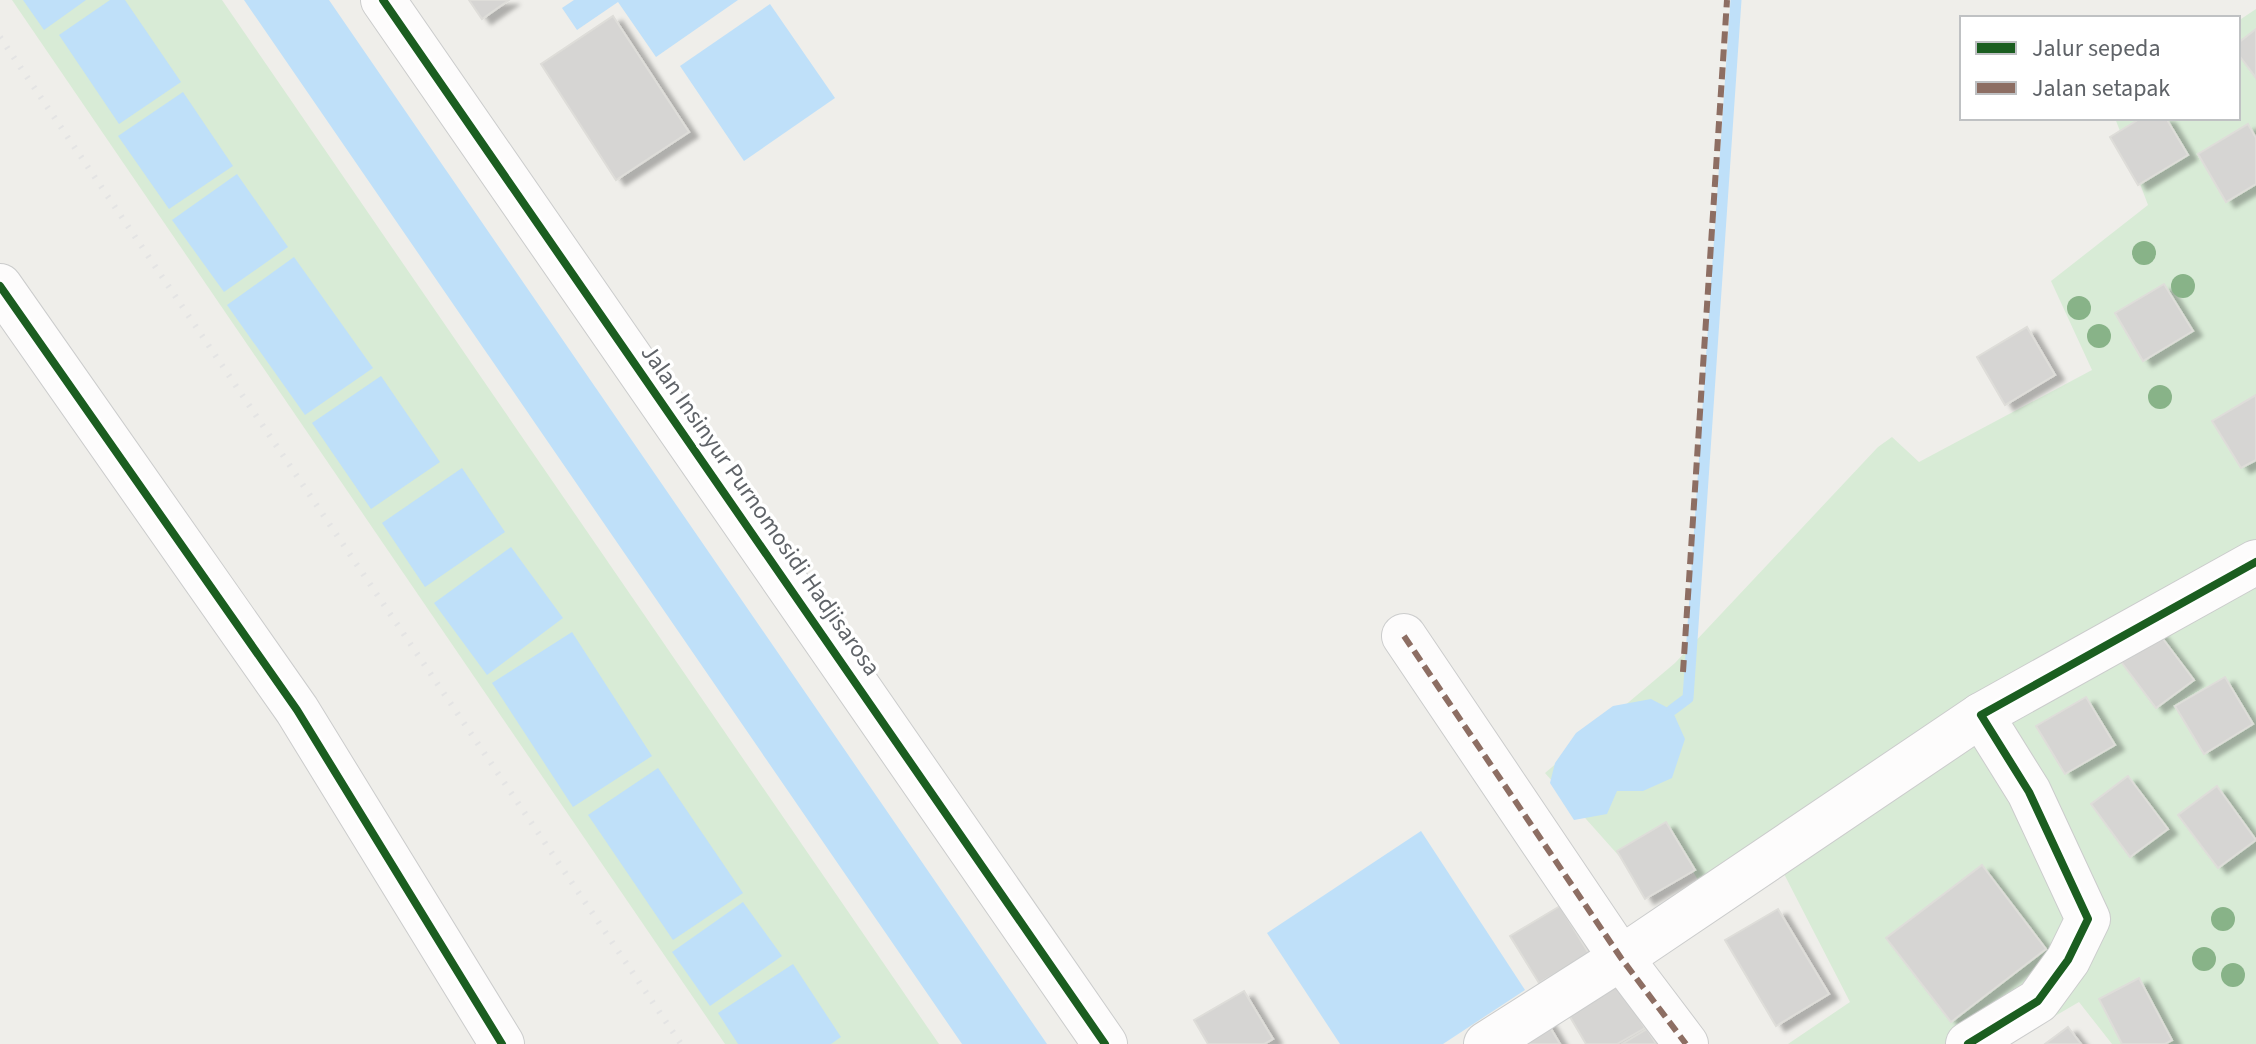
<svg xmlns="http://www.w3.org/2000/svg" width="2256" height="1044" font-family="'Source Sans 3',sans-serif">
<defs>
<filter id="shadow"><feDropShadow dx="9" dy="5" stdDeviation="2" flood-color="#0004"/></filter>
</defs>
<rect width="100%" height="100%" fill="#efeeea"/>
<g fill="#d8ebd6">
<polygon points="12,0 222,0 939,1044 725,1044"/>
<polygon points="2256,9 2256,1044 2112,1044 2079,1002 2007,1044 1788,1044 1850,1002 1782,870 1712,905 1677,843 1619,856 1545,773 1675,663 1878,447 1892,437 1919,462 2092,370 2051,281 2148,205 2115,118 2238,118 2238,21"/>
</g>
<g fill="#bfe0f9">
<polygon points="23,0 86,0 44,30"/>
<polygon points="110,0 125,0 181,82 119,124 59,35"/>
<polygon points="244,0 329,0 1047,1044 962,1044"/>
<polygon points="574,0 738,0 656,57 618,2 577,30 562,8"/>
<polygon points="770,4 835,98 744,161 680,66"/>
<polygon points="183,92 233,166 169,209 118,136"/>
<polygon points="237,174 288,247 224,292 172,220"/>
<polygon points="294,257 373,368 305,415 227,305"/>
<polygon points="381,376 440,462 371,509 312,423"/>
<polygon points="462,468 505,532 425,587 382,523"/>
<polygon points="511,547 563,618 487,675 434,603"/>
<polygon points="572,632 652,756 573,807 492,683"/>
<polygon points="1651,699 1672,710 1685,739 1672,778 1643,791 1617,791 1607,814 1574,820 1550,783 1555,763 1576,733 1613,706"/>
<polygon points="658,768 743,893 673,940 588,815"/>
<polygon points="1421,831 1525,990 1443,1044 1340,1044 1267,933"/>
<polygon points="743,902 782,956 710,1006 672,952"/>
<polygon points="793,964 841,1037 831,1044 738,1044 718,1013"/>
</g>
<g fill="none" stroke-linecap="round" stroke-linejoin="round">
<polyline stroke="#bfe0f9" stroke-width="11" points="1672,710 1688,698 1736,0"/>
</g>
<g fill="#d6d5d3" stroke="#deddd9" stroke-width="2" filter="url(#shadow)">
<polygon points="469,0 509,0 482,19"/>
<polygon points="613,16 689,132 616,180 541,64"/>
<polygon points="2256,29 2256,78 2238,54 2238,43"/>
<polygon points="2141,118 2166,118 2188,155 2138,185 2110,137"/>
<polygon points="2248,124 2256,138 2256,184 2226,202 2198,154"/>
<polygon points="2164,284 2193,331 2143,361 2115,313"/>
<polygon points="2027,327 2055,375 2005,405 1977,357"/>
<polygon points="2256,395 2256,460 2241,468 2212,421"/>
<polygon points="2154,627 2194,680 2156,708 2116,655"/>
<polygon points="2225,677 2253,724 2204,754 2175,706"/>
<polygon points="2086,697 2115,745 2065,774 2036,726"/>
<polygon points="2128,776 2168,829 2130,857 2091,804"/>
<polygon points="2217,786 2256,840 2218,868 2178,815"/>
<polygon points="1666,822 1695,870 1645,899 1617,851"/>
<polygon points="1982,865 2046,949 1951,1022 1886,938"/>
<polygon points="1560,906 1589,954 1539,983 1510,936"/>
<polygon points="1778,909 1829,994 1776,1026 1725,940"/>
<polygon points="2139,978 2172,1040 2165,1044 2122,1044 2099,999"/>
<polygon points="1616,980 1645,1028 1617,1044 1586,1044 1566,1010"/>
<polygon points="1244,991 1273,1039 1264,1044 1208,1044 1194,1020"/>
<polygon points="1544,1017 1560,1044 1499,1044"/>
<polygon points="2068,1027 2081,1044 2045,1044"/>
<polygon points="1647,1029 1656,1044 1622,1044"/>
</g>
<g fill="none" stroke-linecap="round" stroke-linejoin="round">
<g stroke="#cbcccc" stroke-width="46">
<g id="minor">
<polyline points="383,0 1105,1044"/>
<polyline points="0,286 297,710 502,1044"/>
<polyline points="1404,636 1621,958 1686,1044"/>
<polyline points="1486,1044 1621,958 1981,715"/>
<polyline points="1968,1044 2038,1001 2068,960 2088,919 2029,792 1981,715 2256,562"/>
</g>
</g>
<use href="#minor" stroke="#fdfcfc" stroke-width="44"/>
<polyline stroke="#e4e4e4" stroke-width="6" stroke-dasharray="2 10" stroke-linecap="butt" points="0,37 681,1044"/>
<g stroke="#8d6e63" stroke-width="6" stroke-dasharray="12 6" stroke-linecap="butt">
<polyline points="1404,636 1621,958 1686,1044"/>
<polyline points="1683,672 1727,0"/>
</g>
<g stroke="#fff" stroke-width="13">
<g id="cycleway">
<polyline points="383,0 1105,1044"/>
<polyline points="0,286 297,710 502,1044"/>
<polyline points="1968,1044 2038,1001 2068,960 2088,919 2029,792 1981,715 2256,562"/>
</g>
</g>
<use href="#cycleway" stroke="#1b5e20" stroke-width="8"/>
</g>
<g fill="#88b388">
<circle cx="2144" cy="253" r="12"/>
<circle cx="2183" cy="286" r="12"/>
<circle cx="2079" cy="308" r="12"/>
<circle cx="2099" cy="336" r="12"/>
<circle cx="2160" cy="397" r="12"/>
<circle cx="2223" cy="919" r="12"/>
<circle cx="2204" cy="959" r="12"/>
<circle cx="2233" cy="975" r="12"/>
</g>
<g text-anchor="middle" stroke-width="7" stroke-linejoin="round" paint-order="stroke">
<g font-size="24" fill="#5f6368" stroke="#fff">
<text transform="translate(761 510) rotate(55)" y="8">Jalan Insinyur Purnomosidi Hadjisarosa</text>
</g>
</g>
<rect x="1960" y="16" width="280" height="104" fill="#ffffff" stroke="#bfc1c3" stroke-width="2"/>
<rect x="1976" y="42" width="40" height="12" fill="#1b5e20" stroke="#bfc1c3" stroke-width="2"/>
<text x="2032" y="56" font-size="24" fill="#5f6368">Jalur sepeda</text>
<rect x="1976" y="82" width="40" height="12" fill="#8d6e63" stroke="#bfc1c3" stroke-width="2"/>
<text x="2032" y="96" font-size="24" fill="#5f6368">Jalan setapak</text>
</svg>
